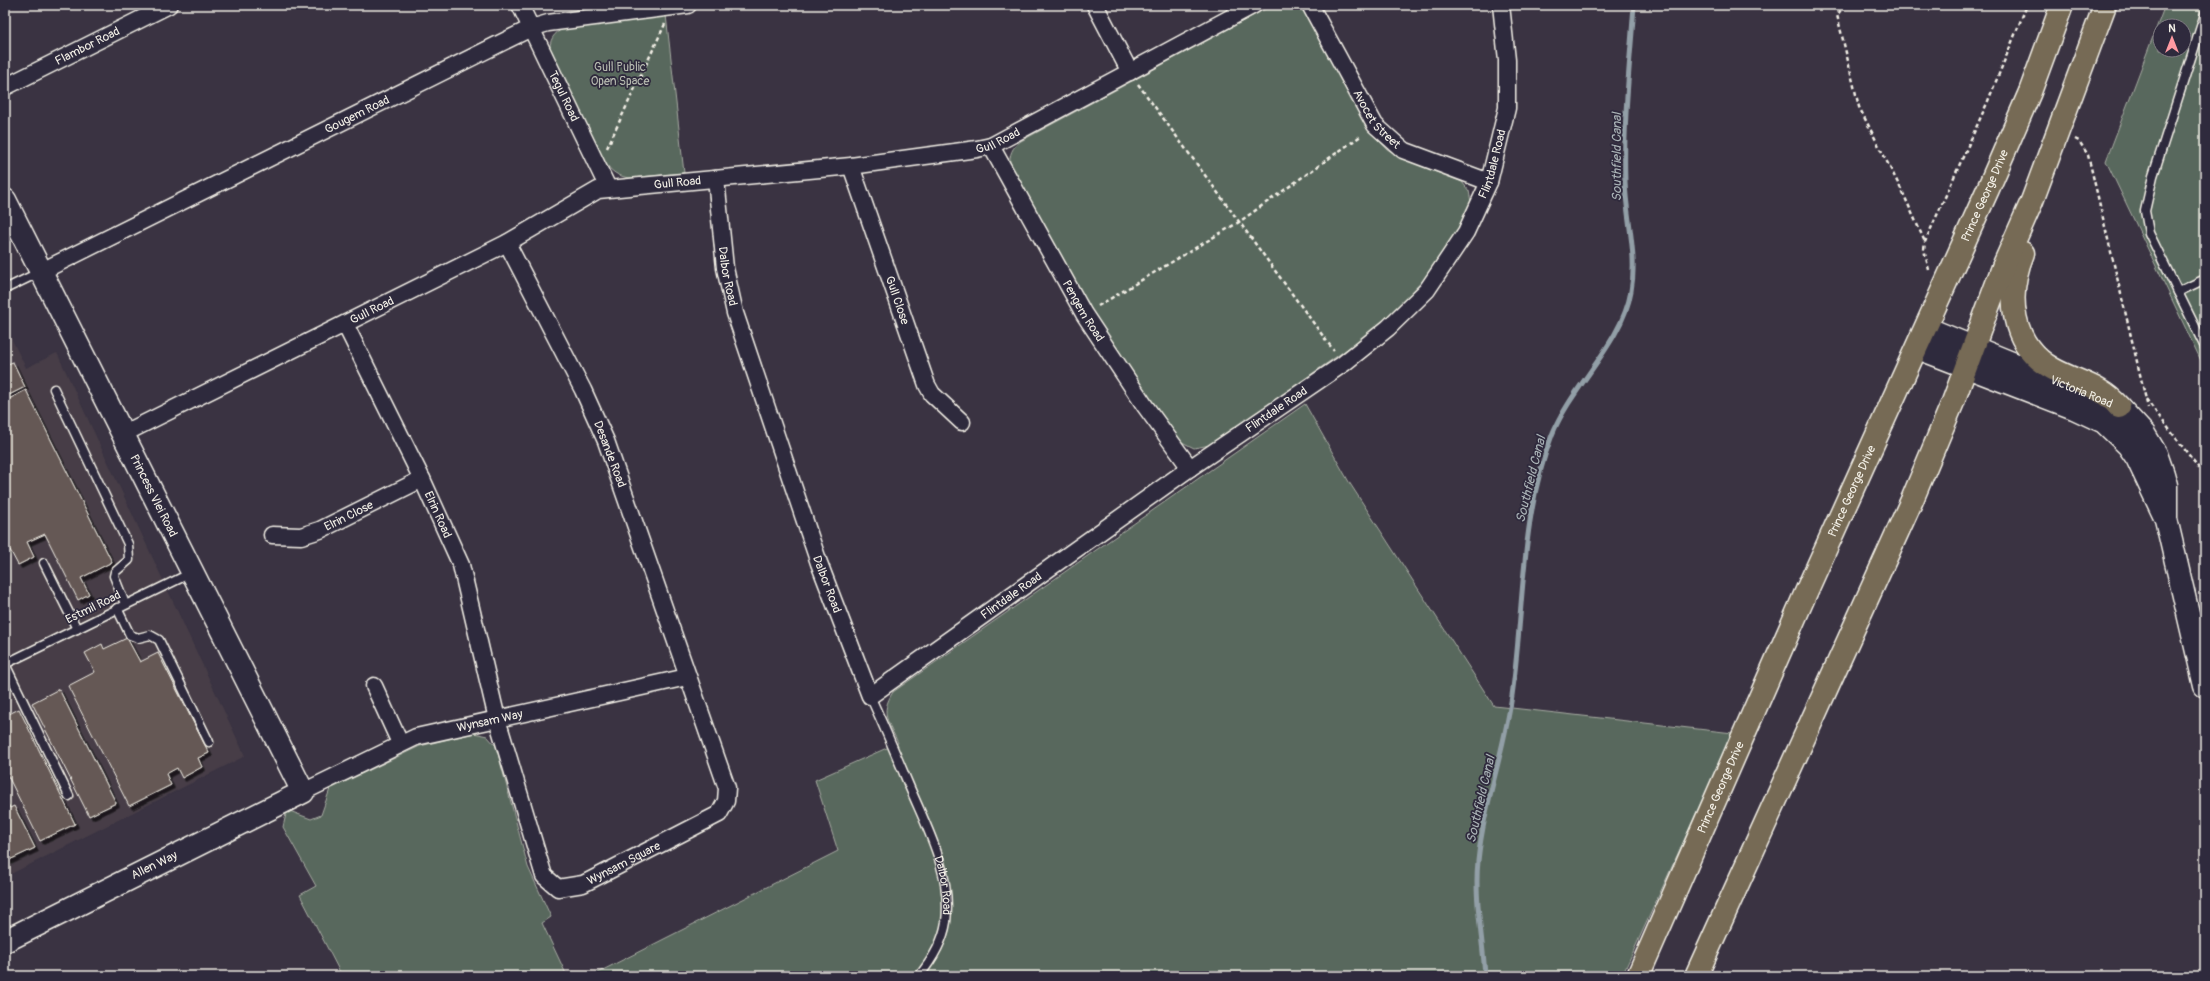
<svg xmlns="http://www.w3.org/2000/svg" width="2210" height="981" font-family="Pangolin,sans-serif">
<defs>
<filter id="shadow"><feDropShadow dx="3.5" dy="3.5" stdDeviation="0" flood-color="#0009"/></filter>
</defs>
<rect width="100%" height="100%" fill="#3a3342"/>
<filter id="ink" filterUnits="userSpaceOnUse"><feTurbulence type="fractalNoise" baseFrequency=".025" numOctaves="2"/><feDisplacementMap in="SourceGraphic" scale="8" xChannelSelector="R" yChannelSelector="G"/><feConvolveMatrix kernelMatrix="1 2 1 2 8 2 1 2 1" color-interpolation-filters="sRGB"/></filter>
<g filter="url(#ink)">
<polygon fill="#473e47" points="5,326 26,368 57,353 245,756 5,877"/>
<g fill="#59675d" stroke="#a6aca2" fill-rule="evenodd">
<path d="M1273,5H1303L1374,136L1387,149L1403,159L1462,182L1469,191L1471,202L1459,228L1426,277L1386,320L1363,338L1210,445L1194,448L1180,441L1104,331L1072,278L1010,165C1009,155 1012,147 1021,141Z"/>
<path d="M2165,5H2205V369L2106,161ZM2160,26H2184V50H2160Z"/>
<path d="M666,15L684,173L629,178C618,176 611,172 605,162L550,53C549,40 553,33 565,28Z"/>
<path d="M1305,404L1349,482L1494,706L1733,733L1622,976H591L838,851L815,780L898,743C889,722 879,714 893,692Z"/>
<polygon points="474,733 487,736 496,746 528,867 551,917 542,923 567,976 342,976 300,895 316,886 283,827 287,810 311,819 321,815 330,789 420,746"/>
</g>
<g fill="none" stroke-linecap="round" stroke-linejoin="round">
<path stroke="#929fa7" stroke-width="5" d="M1485,976C1483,938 1474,899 1478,861C1484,802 1506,747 1513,688C1524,604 1521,515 1552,435C1572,385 1622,344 1631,291C1638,255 1626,217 1625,181C1623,122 1630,63 1634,5"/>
</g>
<g fill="#655854" stroke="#f4f1e8" filter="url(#shadow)">
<polygon points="13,362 25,387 5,397 5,365"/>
<polygon points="26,390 112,562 81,578 89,594 78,600 45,534 27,542 34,557 18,565 10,550 5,553 5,401"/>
<polygon points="127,638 140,662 158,653 209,753 198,758 202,767 182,778 177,768 166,774 171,785 129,806 68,686 95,672 85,653 102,644 104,649"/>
<polygon points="59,689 116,803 89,816 32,703"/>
<polygon points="19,709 75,824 40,841 5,770 5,716"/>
<polygon points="5,798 10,808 14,806 35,848 5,862"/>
</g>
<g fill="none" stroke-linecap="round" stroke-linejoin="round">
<g stroke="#f4f1e8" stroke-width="11">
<g id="lane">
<polyline points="2205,14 2153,176 2145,211 2149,233 2205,347"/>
<polyline points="5,289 40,272"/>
<polyline points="2178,292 2205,279"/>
<polyline points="54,389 128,544 129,560 115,572 114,576 125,604"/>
<polyline points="44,563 77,629"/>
<polyline points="117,608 130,635 138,638 150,635 159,640 209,742"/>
<path id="s1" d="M870,696C884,726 897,757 910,788C928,830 952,874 946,922C943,942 932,960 919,976"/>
<polyline points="69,796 5,664 191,573"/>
</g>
</g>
<g stroke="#f4f1e8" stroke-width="19">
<g id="street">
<path id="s2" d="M520,5L608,188"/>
<polyline points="1095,5 1130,72"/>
<path id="s3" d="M1310,5L1375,125L1403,150L1489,182"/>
<path id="s4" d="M5,87L169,5"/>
<path id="s5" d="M991,146L1084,314L1145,406L1190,468"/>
<path id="s6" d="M851,166L927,385L932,394L962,422"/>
<path id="s7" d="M716,179L725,268L735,313L819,563L870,696L1190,468L1343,364L1388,328L1427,290L1466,232L1489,182L1507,108V60L1501,5"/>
<path id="s8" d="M40,272L531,28L548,23L688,5"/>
<path id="s9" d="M345,324L422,479L461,565L497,719L544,876L558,888L583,884L719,814L726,801L727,788L606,441L583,390L507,243"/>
<path id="s10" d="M123,434L507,243L598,190L851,166L977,149L991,146L1254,5"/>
<path id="s11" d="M272,535L301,536L320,530L422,479"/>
<polyline points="374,686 400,743"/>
<path id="s12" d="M303,792L416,737L687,677"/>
</g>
</g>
<g stroke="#f4f1e8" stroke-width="25">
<g id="secondary">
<path id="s13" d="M5,200L303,792L5,941"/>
<path id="s14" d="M1926,328L2119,407L2144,434L2156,454L2163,474L2166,485V519L2205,686"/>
<polyline points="1918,348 2074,408 2104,422 2128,445 2137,458 2164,515"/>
</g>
</g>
<g stroke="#f4f1e8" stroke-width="25">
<g id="primary">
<path d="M2023,253C2006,295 2010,345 2053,369C2076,382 2101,385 2119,407"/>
<path id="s15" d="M1638,976L1807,590L1988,189L2030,92L2062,5"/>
<polyline points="1696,976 1912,500 1953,402 2003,267 2032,201 2105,5"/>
</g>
</g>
<g stroke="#f4f1e8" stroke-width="2.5" stroke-dasharray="4 3" stroke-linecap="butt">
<polyline points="1845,5 1837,15 1859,107 1903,193 1925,242"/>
<polyline points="1138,84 1334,351"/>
<polyline points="2075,139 2079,141 2088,155 2148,408"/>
<polyline points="607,148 665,24"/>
<polyline points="1929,270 1924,250 1925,242 1988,101 2027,5"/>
<polyline points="1098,306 1239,222 1362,135"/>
<polyline points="2146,399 2205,476"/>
</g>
<use href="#lane" stroke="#2f2a3d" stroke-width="8"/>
<use href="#street" stroke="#2f2a3d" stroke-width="16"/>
<use href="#secondary" stroke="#2f2a3d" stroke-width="22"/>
<use href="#primary" stroke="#766a55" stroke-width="22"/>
</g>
</g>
<g text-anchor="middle" stroke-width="3.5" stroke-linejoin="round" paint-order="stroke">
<g font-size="12" fill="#f4f1e8" stroke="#2f2a3d">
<text dy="4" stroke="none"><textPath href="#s4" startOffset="92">Flambor Road</textPath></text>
<text dy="4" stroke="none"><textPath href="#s2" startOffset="101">Tegul Road</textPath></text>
<text dy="4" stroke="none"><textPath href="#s8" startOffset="354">Gougem Road</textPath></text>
<text dy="4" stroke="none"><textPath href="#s3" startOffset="133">Avocet Street</textPath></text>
<text dy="4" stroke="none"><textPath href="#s10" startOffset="938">Gull Road</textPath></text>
<text dy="4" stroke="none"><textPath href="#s7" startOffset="1375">Flintdale Road</textPath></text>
<text dy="4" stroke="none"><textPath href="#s10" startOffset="614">Gull Road</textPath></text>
<text dy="4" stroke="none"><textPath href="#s15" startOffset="854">Prince George Drive</textPath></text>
<text dy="4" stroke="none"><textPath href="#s7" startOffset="98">Dalbor Road</textPath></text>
<text dy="4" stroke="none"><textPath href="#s6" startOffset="142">Gull Close</textPath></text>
<text dy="4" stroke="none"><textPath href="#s10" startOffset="278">Gull Road</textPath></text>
<text dy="4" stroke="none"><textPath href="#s5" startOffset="189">Pengem Road</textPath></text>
<text dy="4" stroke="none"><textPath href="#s14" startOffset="168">Victoria Road</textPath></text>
<text dy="4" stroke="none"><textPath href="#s7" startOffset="1039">Flintdale Road</textPath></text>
<text transform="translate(610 454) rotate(69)" y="4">Desande Road</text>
<text dy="4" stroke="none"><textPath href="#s15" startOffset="530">Prince George Drive</textPath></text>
<text dy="4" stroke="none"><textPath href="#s13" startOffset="331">Princess Vlei Road</textPath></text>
<text dy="4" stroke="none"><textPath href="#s9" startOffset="212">Elrin Road</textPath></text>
<text dy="4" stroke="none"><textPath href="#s11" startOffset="81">Elrin Close</textPath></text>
<text dy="4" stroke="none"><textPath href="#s7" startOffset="422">Dalbor Road</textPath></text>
<text dy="4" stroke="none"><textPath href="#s7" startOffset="715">Flintdale Road</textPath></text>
<text transform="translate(93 607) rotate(-26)" y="4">Estmil Road</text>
<text dy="4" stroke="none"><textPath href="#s12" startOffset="201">Wynsam Way</textPath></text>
<text dy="4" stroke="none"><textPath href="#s15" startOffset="206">Prince George Drive</textPath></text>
<text dy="4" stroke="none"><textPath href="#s9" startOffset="679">Wynsam Square</textPath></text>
<text transform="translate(154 865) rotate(-26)" y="4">Allen Way</text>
<text dy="4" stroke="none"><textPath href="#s1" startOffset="204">Dalbor Road</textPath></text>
</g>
<g font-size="12" fill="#b6bab0" stroke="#2f2a3d">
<text x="620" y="71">Gull Public<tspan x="620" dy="14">Open Space</tspan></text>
</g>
<g font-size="13" font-style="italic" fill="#abb4b7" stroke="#2f2a3d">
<text transform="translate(1616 157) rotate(-90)" y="5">Southfield Canal</text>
<text transform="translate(1530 479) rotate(-76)" y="5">Southfield Canal</text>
<text transform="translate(1480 799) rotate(-77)" y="5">Southfield Canal</text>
</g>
</g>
<rect width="2210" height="981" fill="none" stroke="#2f2a3d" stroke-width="20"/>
<rect x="10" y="10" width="2190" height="961" fill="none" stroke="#f4f1e8" stroke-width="1.5" filter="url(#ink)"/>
<g transform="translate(2172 38)"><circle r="19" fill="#2f2a3d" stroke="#7e7a81"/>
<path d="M0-3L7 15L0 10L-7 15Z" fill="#ff9aa2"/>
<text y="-6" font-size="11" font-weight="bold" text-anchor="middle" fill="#f4f1e8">N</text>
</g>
</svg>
